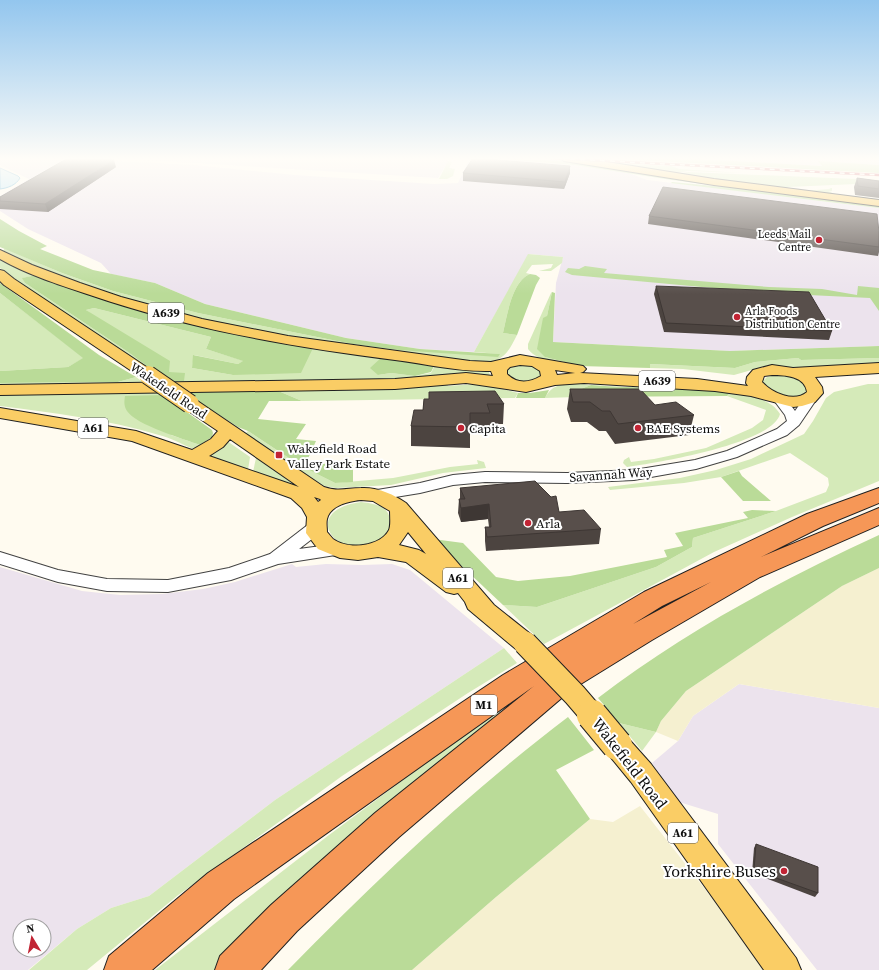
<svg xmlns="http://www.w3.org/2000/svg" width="879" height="970" font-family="'Source Serif 4',serif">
<rect width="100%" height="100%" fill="#fffbf0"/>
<g fill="#ece3ed" fill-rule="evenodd">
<polygon points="7,158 63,158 194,165 294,175 434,184 458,183 468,162 474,158 488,158 575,165 626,172 647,180 879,208 879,346 730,351 553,342 556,283 563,257 529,254 474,352 420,349 346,338 205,304 155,283 111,274 101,263 28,229 0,211 0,196 29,179 0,165 0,160"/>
<polygon points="111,158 450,158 438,178"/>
<polygon points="680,158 879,158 879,165 819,161 822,166"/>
<path d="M292,564L296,567L326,564L362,565L392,564L410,570L504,648L275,800L149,896L111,908L77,929L28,970H0V567L82,591L120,595L162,594L203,589L235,582ZM20,926H44V950H20Z"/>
<polygon points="739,684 879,708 879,970 817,970 718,844 718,814 679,802 652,763 678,741 693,716"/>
</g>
<g fill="#f5f0d0">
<polygon points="879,568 879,708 739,684 693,716 678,741 656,732 661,721 686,691 842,586"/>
<polygon points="640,806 744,939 766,970 412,970 496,897 590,819 613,822"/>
</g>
<g fill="#d5eab9">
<polygon points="448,161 452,162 449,168 455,169 453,176 447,179 439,179"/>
<polygon points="603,163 671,166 679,169 741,173 688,171 670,174"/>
<polygon points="689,172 879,180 879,183 787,187 790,190 802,191 831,189 829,188 832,188 832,191 828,191 832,192 831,193 823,194 674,174"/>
<path d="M4,249H6L62,273L113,291L198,313L352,344L398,350L500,354L474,352L528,254L563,257L562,263L551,271H539L551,268L553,264L532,265L526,273L530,274C512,281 507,316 503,333L517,335C505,359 501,362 473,363L254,331L149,307L46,272L2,251L4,250Z"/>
<polygon points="0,257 36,275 23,278 25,283 128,352 155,372 152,373 21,285 0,268"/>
<path d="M552,292L547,316L545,357L580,366C563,363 539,363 528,349V344L551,293Z"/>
<polygon points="0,293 84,358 68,367 0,371"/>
<polygon points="94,308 211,337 206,349 244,361 238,364 194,355 192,368 233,375 313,348 382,357 378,375 391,373 415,376 431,373 434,367 431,363 471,371 489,372 490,376 174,386 168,372 86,310"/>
<polygon points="798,358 801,360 879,358 879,365 806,370 779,366 766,366 734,375 683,369 650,368 649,364 735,368 755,362"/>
<path d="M519,364L531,365L540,370L541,376C533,387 517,381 507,377L506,370L508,367Z"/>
<path d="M778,374L794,377L805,383L808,392C795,403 775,394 764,385L763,381L767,377Z"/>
<polygon points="136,377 148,386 0,388 0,383 118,382"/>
<path d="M573,383L591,385L573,392L576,397L545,398C552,385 559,385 573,383Z"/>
<polygon points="447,384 448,386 475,384 488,385 518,393 515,398 302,401 276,390"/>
<polygon points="868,384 879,384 879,481 792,517 714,552 544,644 503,605 537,607 656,567 692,547 693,538 776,511 826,492 829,485 828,478 790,453 721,477 684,483 610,490 608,487 680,478 716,470 751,459 804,434 813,421 826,398 834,392"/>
<path d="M159,391L163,395L171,435L200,445L193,449C182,444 171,438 159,435C107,419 53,413 0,406V394Z"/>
<path d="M730,393C747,396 770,397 780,414C772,444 656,463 627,467L623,463L624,460L629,457L631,462L654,459L706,448L752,428L763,420L766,410L727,396Z"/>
<polygon points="248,431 301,466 335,483 393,478 450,467 478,464 477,460 484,462 486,468 443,473 391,485 336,488 324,486 277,455 268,452 243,436"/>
<polygon points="227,441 250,457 248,470 205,455"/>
<polygon points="256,458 301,489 253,472"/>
<path d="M361,502C377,504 391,506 390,525C390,530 388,534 384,538C341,569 295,511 361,502Z"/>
<polygon points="504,648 517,663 468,693 342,776 177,896 87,970 29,970 77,929 111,908 149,896 275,800"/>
<polygon points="516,701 221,970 155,970 329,835 442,751"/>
<polygon points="619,723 656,732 642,751"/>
</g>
<g fill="#badb98">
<polygon points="488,158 570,161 712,184 711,185 672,180 575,165"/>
<polygon points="601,158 680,158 822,166 818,161 879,165 879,173"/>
<polygon points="672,182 757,190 879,205 879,208 671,183"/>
<polygon points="0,219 19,231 47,246 40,249 93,270 155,283 205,304 346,338 420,349 500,354 498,357 398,350 352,344 198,313 113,291 62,273 0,247"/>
<polygon points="585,266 607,269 604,273 769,287 822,289 857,295 858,286 879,288 879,311 870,298 768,293 572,275 565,272 568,268 579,269"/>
<path d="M530,274L536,275L540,278L536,285L517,335L503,333C507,316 512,281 530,274Z"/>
<path d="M36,275C127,311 217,330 313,348L301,373L233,375L192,368L193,355L238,364L243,361L206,349L211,337L94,308L86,310L170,361L169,372L185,373L184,381H167L128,352L25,283L22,278Z"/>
<polygon points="0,283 99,355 136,377 118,382 0,383 0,371 68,367 83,358 0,293"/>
<polygon points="552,292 555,293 553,342 730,351 879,346 879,358 801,360 798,358 755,362 735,368 650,364 650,368 580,366 545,357 537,349 543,318 547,316"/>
<polygon points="382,357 431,363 434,366 431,372 415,376 391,373 378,375 370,368"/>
<path d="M591,385C637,389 684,386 730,393L727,396L576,397L573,392Z"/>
<polygon points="276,390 302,401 269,401 258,419 306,424 296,439 316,441 306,463 353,465 353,482 335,483 301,466 248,431 238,427 182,391"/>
<polygon points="549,390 545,398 516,398 518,393 530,393"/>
<path d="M163,395L212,430L213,433L212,437L200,445C184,439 136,425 127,411C124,406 124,402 125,396Z"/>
<polygon points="739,471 742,476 771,501 743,501 721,477"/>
<polygon points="752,510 776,511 693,538 692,547 656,567 537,607 503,605 433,539 463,543 496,577 518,581 570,576 667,557 664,550 683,546 675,533 748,518 743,512"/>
<path d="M879,535V568L842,586L686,691L661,721L656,732L619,723L598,698C684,632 781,580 879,535Z"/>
<path d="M568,717L594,750L556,770L590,819L496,897L412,970H288C376,880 468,793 568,717Z"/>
</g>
<path fill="#b4e2f7" stroke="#3a9ccf" d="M0,168L18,176L20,178C16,185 8,188 0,189Z"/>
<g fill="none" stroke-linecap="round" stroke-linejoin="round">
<g stroke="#424242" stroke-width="2">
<g id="minor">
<polygon points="812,393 817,394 818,397 799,425 787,435 737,457 696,469 634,480 567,483 485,482 453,485 420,493 377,500 372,499 369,495 372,491 377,490 420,483 453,475 485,472 567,473 634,470 695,460 727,451 777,429 787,421 785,415 773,399 774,396 784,396 795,411 807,394"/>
<polygon points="315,523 321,524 323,528 321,532 299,549 336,544 342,546 344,550 342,554 278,564 231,580 168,592 107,591 58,582 0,564 0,552 58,570 107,579 168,580 229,568 270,554 309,524"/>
</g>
</g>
<g stroke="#202020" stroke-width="2">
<g id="major">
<polygon points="559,158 582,158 714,179 879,200 879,206 714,185 564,161"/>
<path d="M0,250L32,265L80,283L121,297L202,319L288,336L470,361L491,362L520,355L583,366L586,369L583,372L580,373L697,379L748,386L746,383L747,377L753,370L772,365L793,368L879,363V373L815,377L822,387L823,393L815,402L802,406L793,407L751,396L715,391L584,383L555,385L526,392L466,383L395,389L0,395V385L395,379L466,373L493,376L491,371C459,372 427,364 395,360C292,347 189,329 90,295C60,285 28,275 0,259ZM520,365L532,366L540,371L541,376C529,383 517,384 507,374V370L510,367ZM555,370L575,373L557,375ZM772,375C785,375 805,376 807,392C794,403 772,393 762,382L764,376Z"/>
<polygon points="0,270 4,271 14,279 154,372 156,375 154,378 148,380 142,378 4,285 0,281"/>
<path d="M190,399L196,400L324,487C339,492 347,488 361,488C378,487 393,494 406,503L494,605L533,636L537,643L533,650L525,653L517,650L468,609L465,602L458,593L454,594L446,592L406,562L378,557L358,560L340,558L318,549L306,533L307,517L302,508L291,498L132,441L0,418V408L136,431L192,450L211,439L218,431L184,408L182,404L184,400ZM230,439L299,487L209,456L223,447ZM314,497L320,499L321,500L318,502ZM361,500L373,501L390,511C390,517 391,525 389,530C380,547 348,550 333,539C331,537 329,534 327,532C327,528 326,523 327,519C330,505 350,501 361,500ZM408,532L426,554L419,550L399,545Z"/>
<polygon points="617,733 626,736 651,764 796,958 801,970 764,970 631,782 608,754 604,745 608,736"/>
</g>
</g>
<g stroke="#202020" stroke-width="2">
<path id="highway" d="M879,488V503L823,526L761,557L879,508V525L760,577L652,640L571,690L399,837L297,931L261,970H215L220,956L271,905L375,813L534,686L234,899L152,970H104L109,956L208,873L503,675L644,592L807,514ZM711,582L633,624L662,606Z"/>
</g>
<use href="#minor" fill="#fff" fill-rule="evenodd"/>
<use href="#major" fill="#facd65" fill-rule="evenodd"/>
<use href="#highway" fill="#f69757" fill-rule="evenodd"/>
<g stroke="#c12434" stroke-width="2.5">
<polyline id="rail" points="550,158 879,175"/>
</g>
<use href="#rail" stroke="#fff" stroke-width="1.5" stroke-dasharray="5" stroke-linecap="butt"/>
<g stroke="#202020" stroke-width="20" stroke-linecap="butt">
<polyline id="major-bridge-far2" points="148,375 190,404"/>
</g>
<g stroke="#202020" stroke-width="25" stroke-linecap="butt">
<polyline id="major-bridge-far1" points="525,643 575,695 593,716"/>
</g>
<g stroke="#202020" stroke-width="32" stroke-linecap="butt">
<polyline id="major-bridge" points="592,715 617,745"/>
</g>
<use href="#major-bridge-far2" stroke="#facd65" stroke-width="18"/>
<use href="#major-bridge-far1" stroke="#facd65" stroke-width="23"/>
<use href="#major-bridge" stroke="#facd65" stroke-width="30"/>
</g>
<g fill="#4c4440">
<polygon points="116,167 48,212 0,209 0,197"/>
<polygon points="463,173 570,173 564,189 463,181"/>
<polygon points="857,178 879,181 879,198 855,195 854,187"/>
<polygon points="649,216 879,232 879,252 878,256 648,224"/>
<polygon points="656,286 832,331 829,340 664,332 654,294"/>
<polygon points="570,389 655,405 694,415 689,435 615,444 606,431 599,431 587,422 571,422 567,409"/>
<polygon points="424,399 504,404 503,424 490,424 489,433 470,433 470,448 411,446 411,426 423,410"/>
<polygon points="460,488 559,512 601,529 599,544 486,551 485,541 485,527 489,527 488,519 461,522 458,513 459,499 460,499"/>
<polygon points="756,844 818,893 815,897 752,873 754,848"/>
</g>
<g fill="#3e3734">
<polygon points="114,160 116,167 48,212 45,204"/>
<polygon points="570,166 570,173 564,189 565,182"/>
<polygon points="489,504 488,519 461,522 461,508"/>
</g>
<g fill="#584f4b" stroke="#3e3734">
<polygon points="68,158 114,160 45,204 0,201 0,197"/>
<polygon points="473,158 570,166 565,182 463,173"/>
<polygon points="857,178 879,181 879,189 858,186"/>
<polygon points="663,187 877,214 879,232 879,247 649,216"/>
<polygon points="656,286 809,292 832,331 666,323"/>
<polygon points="570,389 640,389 655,405 676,402 694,415 618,424 610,411 602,411 590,402 573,402"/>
<polygon points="495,391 504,404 487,404 490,413 470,413 470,427 411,426 414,410 423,410 424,399 429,399 429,392"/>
<polygon points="535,481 551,497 556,496 559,512 584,510 601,529 487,537 485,527 491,527 489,504 461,508 459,499 465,499 460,488"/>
<polygon points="756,844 818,867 818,893 754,870"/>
</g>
<linearGradient id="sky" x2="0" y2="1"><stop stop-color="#93c6ee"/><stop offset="0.54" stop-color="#fffdf8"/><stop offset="1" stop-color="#fffdf8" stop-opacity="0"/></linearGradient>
<rect width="879" height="294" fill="url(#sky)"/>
<g fill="#c12434" stroke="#fff" stroke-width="1.5">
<circle cx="819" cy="240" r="4"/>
<circle cx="737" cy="317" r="4"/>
<circle cx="461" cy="428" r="4"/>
<circle cx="638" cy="428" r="4"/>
<rect x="275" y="451" width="8" height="8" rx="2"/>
<circle cx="528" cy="523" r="4"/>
<circle cx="784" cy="871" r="4"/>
</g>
<g text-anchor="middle" stroke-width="4" stroke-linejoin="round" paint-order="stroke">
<g font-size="11" fill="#0f0f0f" stroke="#fff" text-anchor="end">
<text x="811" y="238">Leeds Mail<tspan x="811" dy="13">Centre</tspan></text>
<text x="745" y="315" text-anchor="start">Arla Foods<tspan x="745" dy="13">Distribution Centre</tspan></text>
</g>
<g fill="#fff" stroke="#575757" stroke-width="1">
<rect x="148" y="303" width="36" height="20" rx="3"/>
<rect x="639" y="371" width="36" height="20" rx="3"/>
<rect x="78" y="418" width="30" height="20" rx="3"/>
<rect x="443" y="568" width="30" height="20" rx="3"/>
<rect x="471" y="695" width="26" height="20" rx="3"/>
<rect x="668" y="823" width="30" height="20" rx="3"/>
</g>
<g font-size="12" font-weight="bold" fill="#0f0f0f">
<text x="166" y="317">A639</text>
<text x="657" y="385">A639</text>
<text x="93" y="432">A61</text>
<text x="458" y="582">A61</text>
<text x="484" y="709">M1</text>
<text x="683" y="837">A61</text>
</g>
<g font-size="13" fill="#0f0f0f" stroke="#fff">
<text transform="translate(169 390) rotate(34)" y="5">Wakefield Road</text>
<text transform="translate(611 474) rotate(-4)" y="5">Savannah Way</text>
</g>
<g font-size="13" fill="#0f0f0f" stroke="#fff" text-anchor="start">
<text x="469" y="433">Capita</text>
<text x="646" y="433">BAE Systems</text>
<text x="287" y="453">Wakefield Road<tspan x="287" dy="15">Valley Park Estate</tspan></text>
<text x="536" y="528">Arla</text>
</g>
<g font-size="16" fill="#0f0f0f" stroke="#fff">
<text transform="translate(630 763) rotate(52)" y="6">Wakefield Road</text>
</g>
<g font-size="16" fill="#0f0f0f" stroke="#fff" text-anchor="end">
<text x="776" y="877">Yorkshire Buses</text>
</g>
</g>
<g transform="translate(32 938) rotate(350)"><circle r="19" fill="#ffffff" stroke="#9f9f9f"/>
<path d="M0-3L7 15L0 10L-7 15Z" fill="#c12434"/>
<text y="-6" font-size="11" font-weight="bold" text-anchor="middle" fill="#0f0f0f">N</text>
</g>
</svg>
